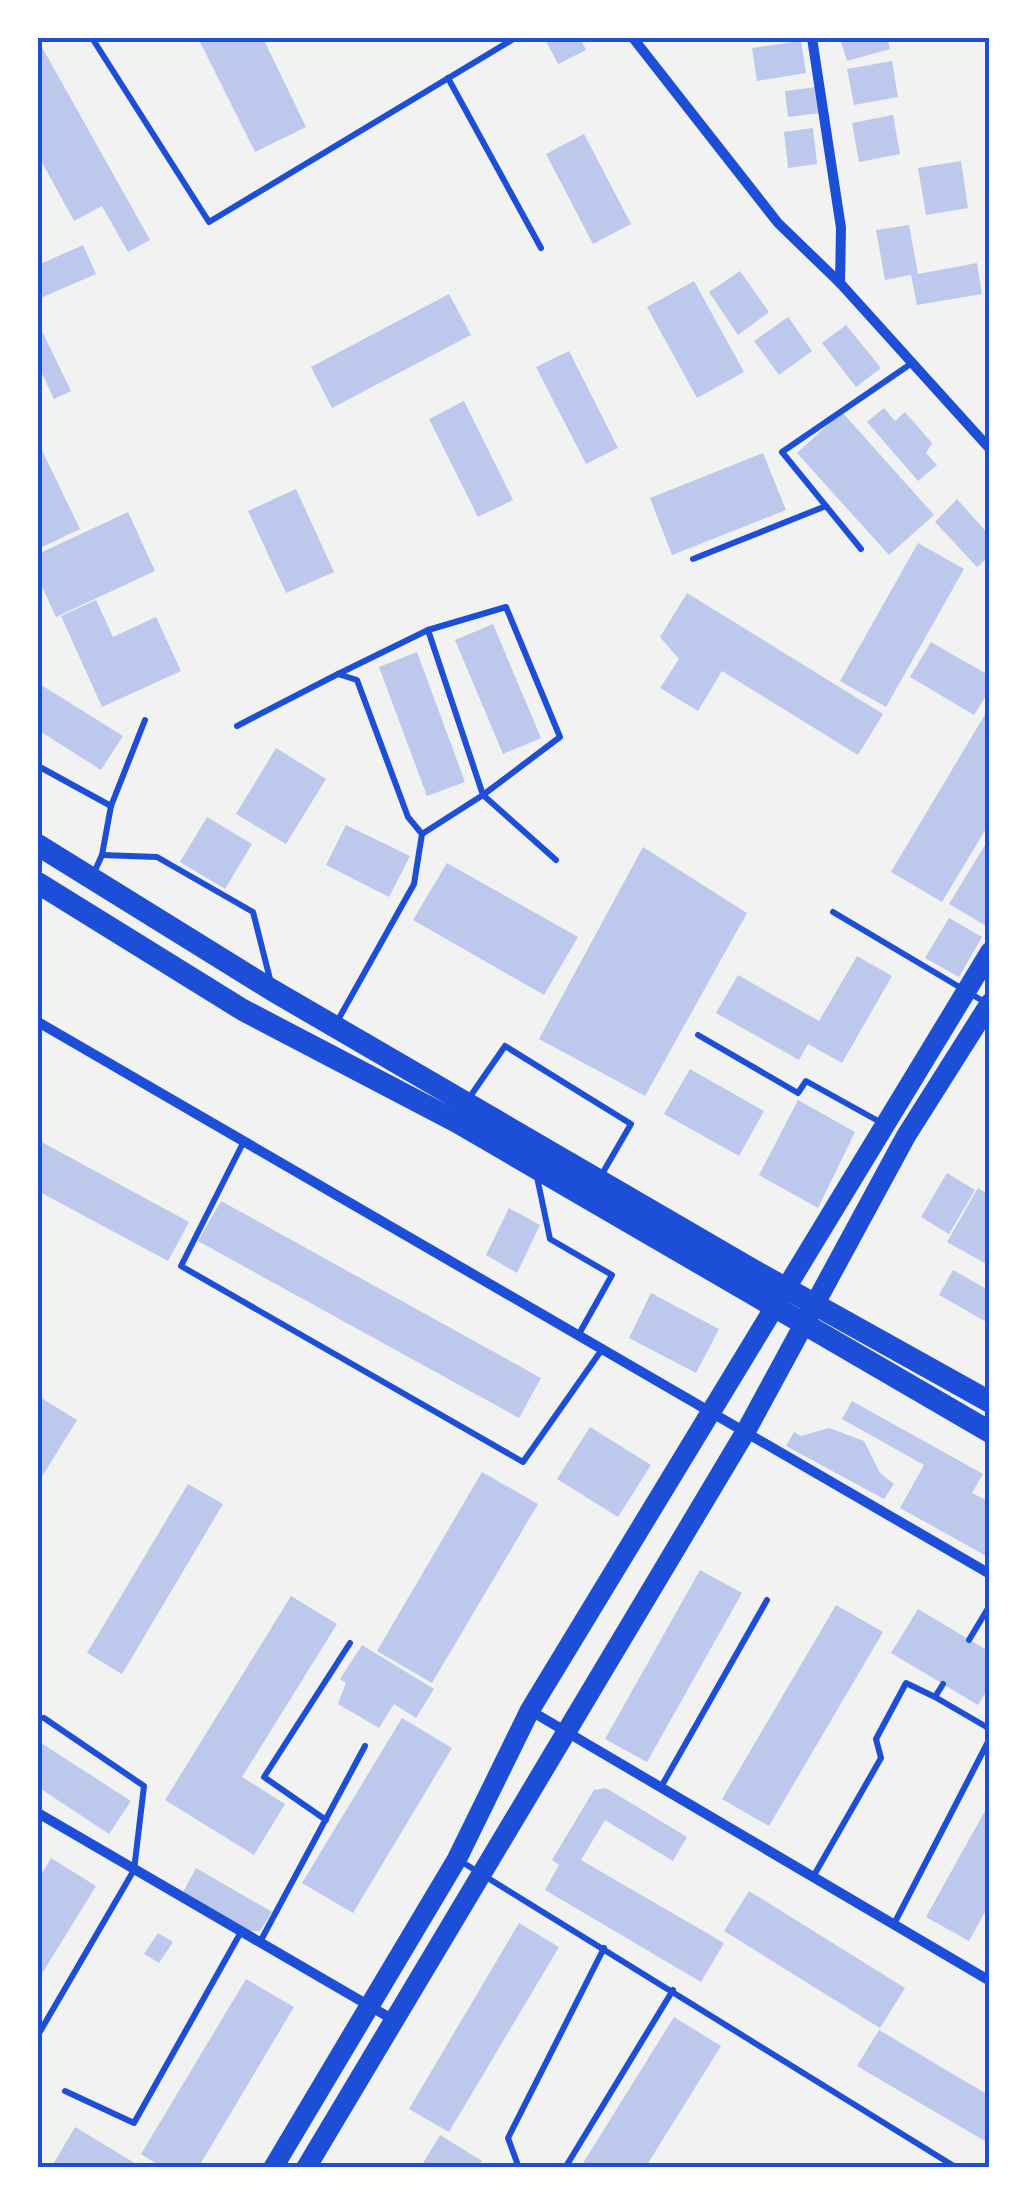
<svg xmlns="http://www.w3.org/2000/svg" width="1027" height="2205" font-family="Raleway,sans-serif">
<rect width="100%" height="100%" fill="#f2f2f2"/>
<g fill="#bdc9ec">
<polygon points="198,38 263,38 306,127 255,152"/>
<polygon points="554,38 580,38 586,50 558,64 546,41"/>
<polygon points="840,38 887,38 890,49 847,61"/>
<polygon points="38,40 150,240 128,252 102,206 74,221 38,155"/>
<polygon points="801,41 806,73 757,81 752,48"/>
<polygon points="892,61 898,97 854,105 847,69"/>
<polygon points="816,87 820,113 788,117 785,91"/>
<polygon points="893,115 900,154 859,162 852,123"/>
<polygon points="813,128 817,164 788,168 784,132"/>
<polygon points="584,134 631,224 593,244 546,154"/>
<polygon points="961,161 968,208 926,215 918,168"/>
<polygon points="909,225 918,274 977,263 982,294 917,305 911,275 885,280 876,230"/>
<polygon points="83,245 96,274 38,299 38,265"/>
<polygon points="740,271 769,312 738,335 709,292"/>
<polygon points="694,281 744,372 697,398 647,307"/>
<polygon points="449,294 471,335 332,408 311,367"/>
<polygon points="788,317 812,351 779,375 754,341"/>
<polygon points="38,323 71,391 54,399 38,365"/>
<polygon points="846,325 881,368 856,387 822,343"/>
<polygon points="569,351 618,448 586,464 536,367"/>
<polygon points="464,401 513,500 478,517 429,419"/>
<polygon points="884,408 895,421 905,412 932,443 926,453 937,465 918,481 867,422"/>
<polygon points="842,412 934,515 889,555 797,453"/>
<polygon points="38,442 80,529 38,549"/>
<polygon points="763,453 786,510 672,555 650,498"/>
<polygon points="296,489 334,572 286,593 248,511"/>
<polygon points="957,499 990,536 990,556 977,567 935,522"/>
<polygon points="128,512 155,571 56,617 38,578 38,554"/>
<polygon points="918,543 964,569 886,707 840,681"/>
<polygon points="687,593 883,714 858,755 722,671 698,711 660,688 679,659 660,637"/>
<polygon points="96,600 113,637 156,617 181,671 102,707 61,616"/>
<polygon points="493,624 541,738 503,754 455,640"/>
<polygon points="931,642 990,676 990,689 974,715 910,677"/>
<polygon points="417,652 465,782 427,796 379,667"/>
<polygon points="38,683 123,736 101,770 38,730"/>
<polygon points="990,706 990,822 942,902 891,872"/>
<polygon points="276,748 326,779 286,844 236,814"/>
<polygon points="207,817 252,844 225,889 180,862"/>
<polygon points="346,825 410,856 389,897 326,865"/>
<polygon points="990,837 990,924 988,927 949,904"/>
<polygon points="643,847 747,913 645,1096 539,1039"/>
<polygon points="447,863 578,937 544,995 413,920"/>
<polygon points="949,918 982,937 959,977 925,958"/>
<polygon points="857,956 892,976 842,1063 808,1044 799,1060 716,1013 738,975 819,1021"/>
<polygon points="690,1069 764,1111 739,1156 664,1114"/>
<polygon points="798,1100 855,1132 818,1208 759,1175"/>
<polygon points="38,1140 189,1222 168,1261 38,1191"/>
<polygon points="947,1173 975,1190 949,1234 921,1217"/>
<polygon points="978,1188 990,1195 990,1266 947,1242"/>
<polygon points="221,1201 541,1378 519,1418 198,1241"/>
<polygon points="509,1208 540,1225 517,1273 486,1255"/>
<polygon points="953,1270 990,1291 990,1324 939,1295"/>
<polygon points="651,1293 719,1329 696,1373 629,1338"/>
<polygon points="38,1396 77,1420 38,1483"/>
<polygon points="852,1401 983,1474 972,1493 990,1502 990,1558 900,1508 924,1465 842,1419"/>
<polygon points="590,1427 651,1465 618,1517 557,1479"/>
<polygon points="829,1428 864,1441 880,1473 894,1484 884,1499 786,1446 794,1432 801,1436"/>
<polygon points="482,1472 538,1504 432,1683 377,1651"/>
<polygon points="188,1484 223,1504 122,1674 87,1653"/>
<polygon points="700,1570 742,1593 647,1762 605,1739"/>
<polygon points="291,1596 337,1624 242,1777 285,1804 254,1855 165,1800"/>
<polygon points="836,1605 883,1632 769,1826 722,1799"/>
<polygon points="918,1609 990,1652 990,1686 978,1705 891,1653"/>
<polygon points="362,1645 434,1689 416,1718 394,1704 379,1728 338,1704 346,1683 340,1679"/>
<polygon points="402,1718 452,1748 353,1913 302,1883"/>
<polygon points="38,1741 131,1801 109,1834 38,1787"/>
<polygon points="606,1788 687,1837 673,1861 605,1820 581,1860 724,1943 701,1982 545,1890 559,1865 552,1860 594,1790"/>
<polygon points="990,1802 990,1903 969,1941 926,1917"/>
<polygon points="51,1858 96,1886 38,1980 38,1880"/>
<polygon points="196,1868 272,1912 260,1931 241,1931 183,1892"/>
<polygon points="749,1891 905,1988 880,2028 724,1931"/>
<polygon points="519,1923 559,1947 449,2132 409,2109"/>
<polygon points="158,1933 173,1942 159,1963 144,1954"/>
<polygon points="246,1979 294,2007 198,2168 163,2168 141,2154"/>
<polygon points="674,2017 721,2046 645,2168 580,2168"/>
<polygon points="879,2030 990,2096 990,2144 857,2066"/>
<polygon points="75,2127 143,2168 51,2168"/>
<polygon points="440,2135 482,2161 478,2168 420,2168"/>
</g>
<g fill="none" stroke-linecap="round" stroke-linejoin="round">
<g stroke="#1d4ed8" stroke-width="6">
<polyline points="92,38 209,222 515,38"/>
<polyline points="448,78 541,248"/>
<polyline points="861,549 782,452 912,363"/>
<polyline points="693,559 826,506"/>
<polyline points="428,630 506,607 560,737 483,795 556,860"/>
<polyline points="338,674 428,630 483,795 422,834"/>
<polyline points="237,726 338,674 357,680 408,817 422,834 414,884 338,1020"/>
<polyline points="38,766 111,806 102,855 93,875"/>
<polyline points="111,806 145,720"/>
<polyline points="102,855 157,857 253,912 270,979"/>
<polyline points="833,912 988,1004"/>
<polyline points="698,1035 798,1093 806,1081 880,1122"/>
<polyline points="467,1101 505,1046 631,1124 602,1174"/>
<polyline points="244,1141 181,1266 523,1462 603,1348"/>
<polyline points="537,1177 550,1239 612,1275 579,1334"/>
<polyline points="969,1640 990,1605"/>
<polyline points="943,1684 935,1697 990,1729"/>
<polyline points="661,1787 767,1600"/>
<polyline points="326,1820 264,1777 350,1643"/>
<polyline points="462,1862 957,2168"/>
<polyline points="813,1877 881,1758 876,1739 906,1683 935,1697"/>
<polyline points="894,1924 990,1738"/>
<polyline points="260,1942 365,1746"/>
<polyline points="38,2035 134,1870 144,1786 44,1718"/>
<polyline points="65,2091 134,2123 241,1932"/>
<polyline points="519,2168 508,2138 604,1948"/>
<polyline points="565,2168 673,1990"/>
</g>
<g stroke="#1d4ed8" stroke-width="10">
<polyline points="633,38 778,223 840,283 990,449"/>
<polyline points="812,38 841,228 840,283"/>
<polyline points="38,1022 990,1574"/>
<polyline points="531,1711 990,1981"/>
<polyline points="38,1813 392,2019"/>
</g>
<g stroke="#1d4ed8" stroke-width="20">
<polyline points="273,2168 457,1859 530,1710 990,952"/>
<polyline points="306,2168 746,1431 906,1136 990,1003"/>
</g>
<g stroke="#1d4ed8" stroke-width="22">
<polyline points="38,845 272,990 753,1270 990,1402"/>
<polyline points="38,883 243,1010 457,1122 990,1432"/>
</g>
</g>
<rect width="1027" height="2205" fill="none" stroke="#ffffff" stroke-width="80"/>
<rect x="40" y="40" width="947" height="2125" fill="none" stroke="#1d4ed8" stroke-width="4"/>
</svg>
